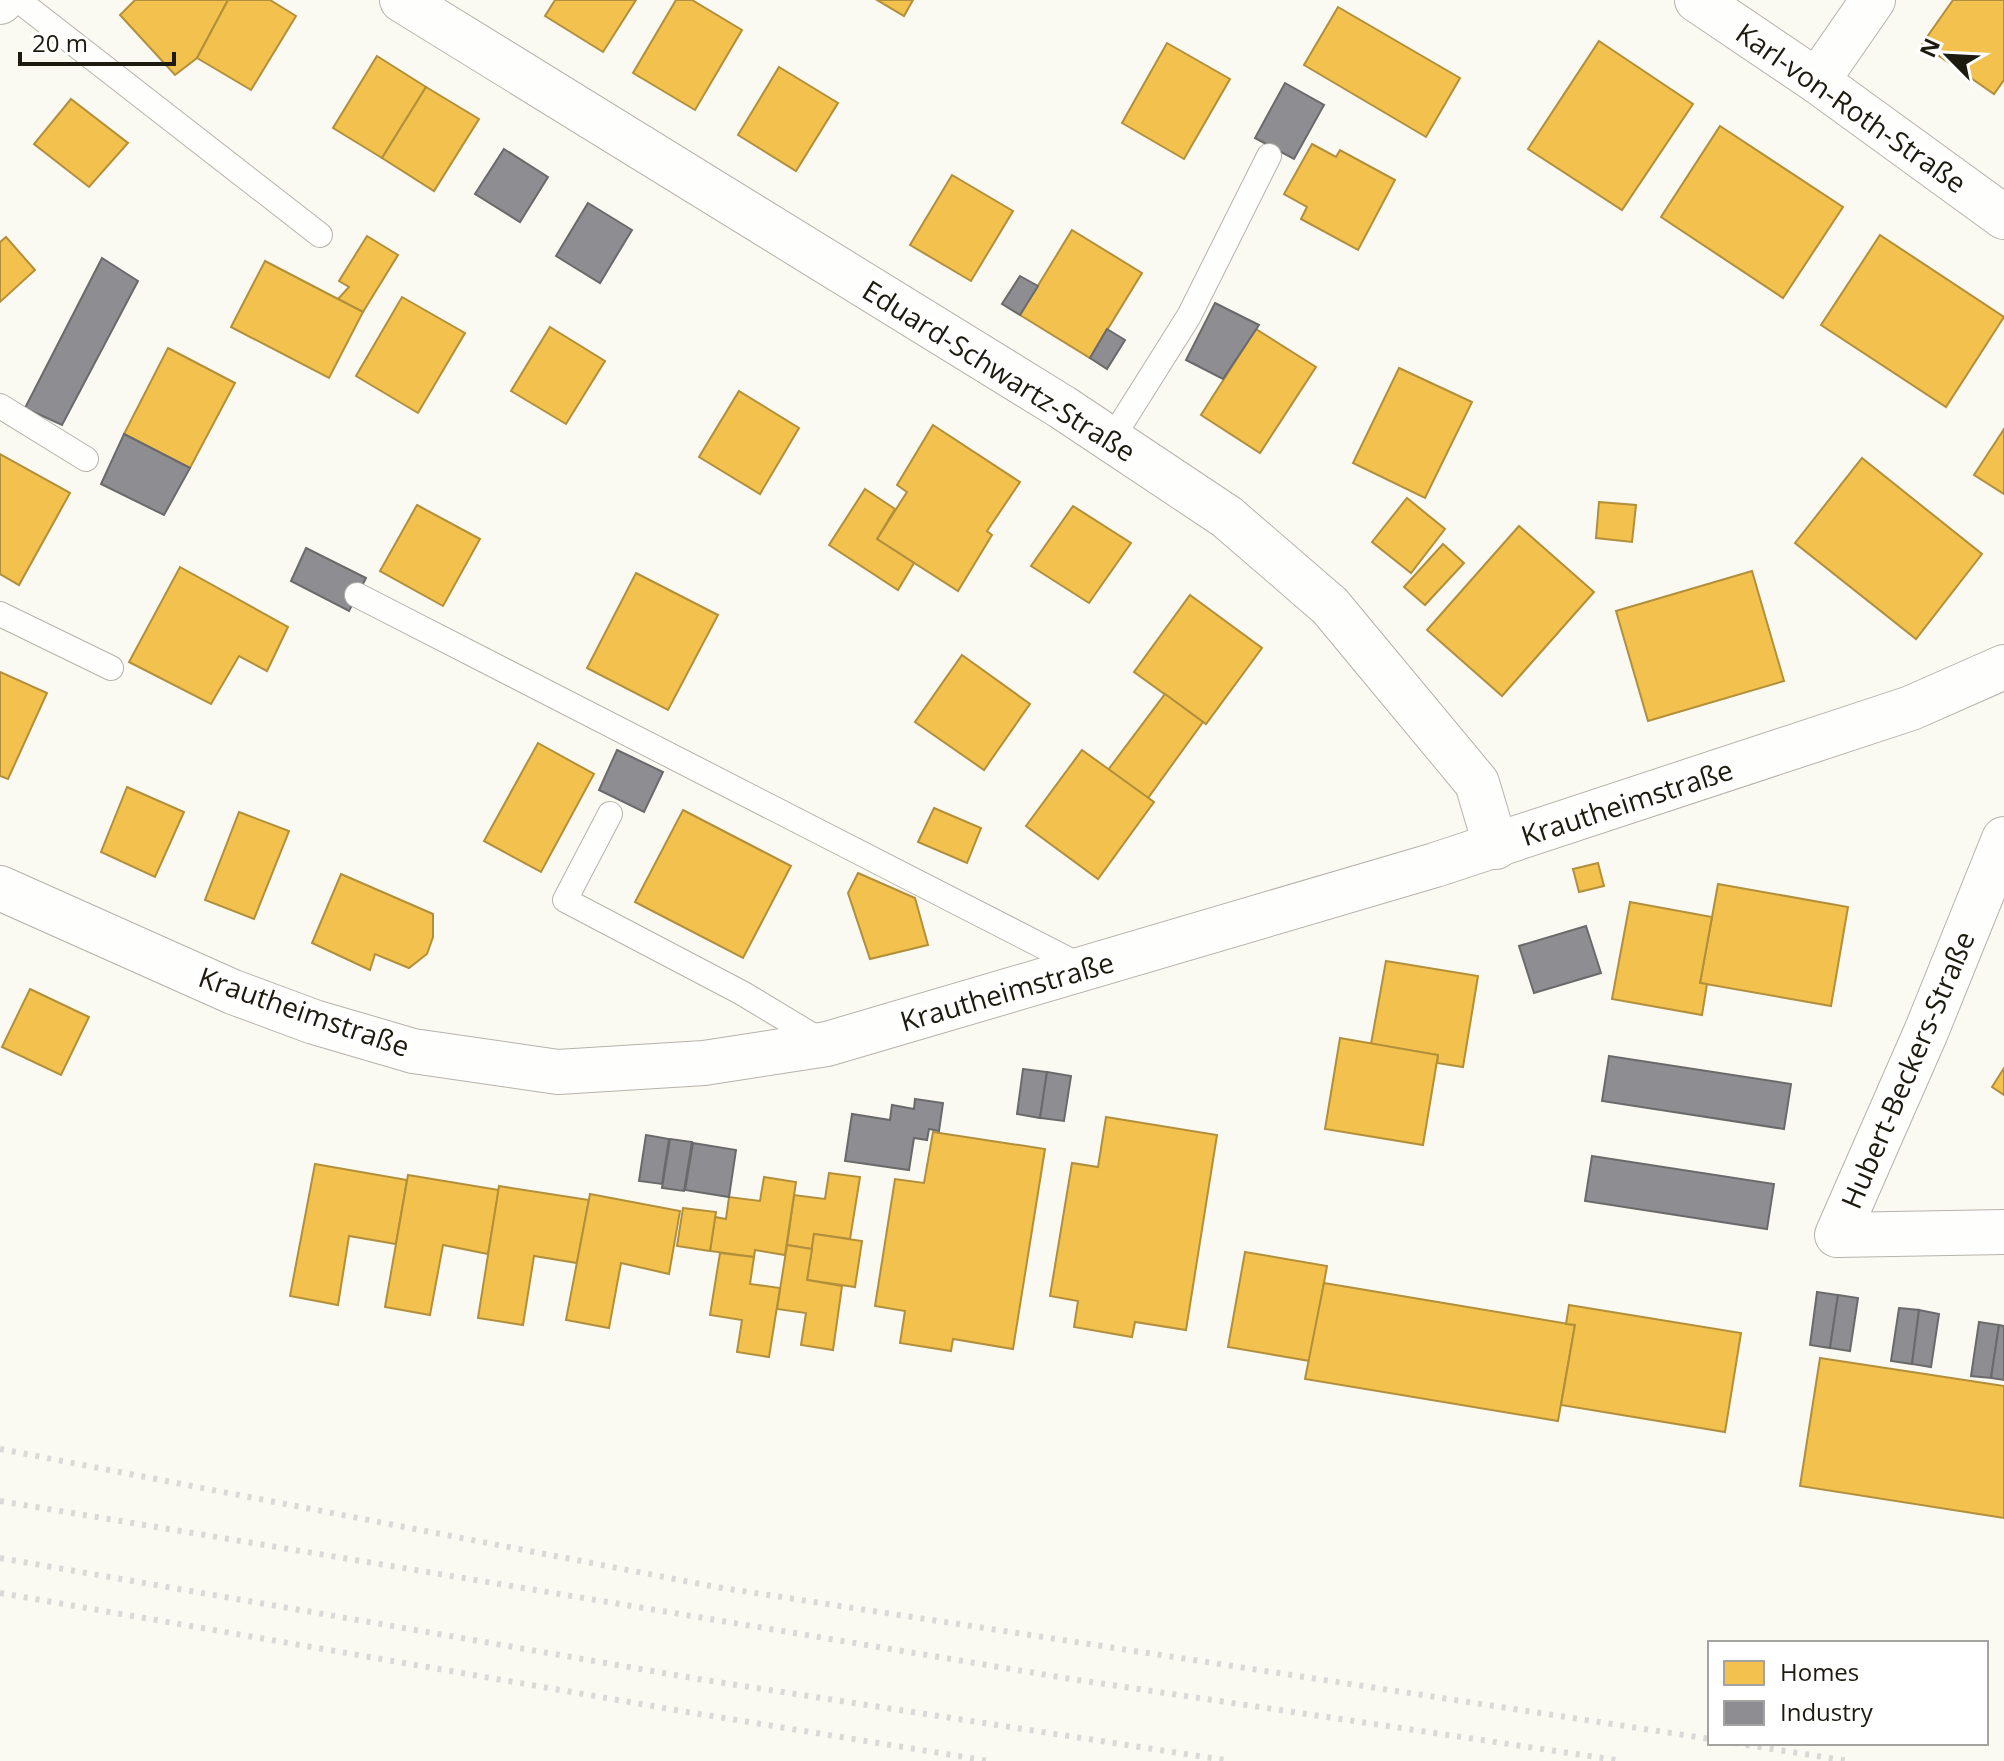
<svg xmlns="http://www.w3.org/2000/svg" width="2004" height="1761" font-family="'Open Sans',sans-serif">
<rect width="100%" height="100%" fill="#faf9f2"/>
<g fill="#f2c14e" stroke="#b28f3b" stroke-width="2">
<polygon points="135,0 228,0 197,58 175,75 120,15"/>
<polygon points="228,0 270,0 296,16 251,90 197,58"/>
<polygon points="555,0 636,0 603,52 545,16"/>
<polygon points="676,0 692,0 742,30 695,110 633,73"/>
<polygon points="877,0 913,0 904,16"/>
<polygon points="1953,0 2004,0 2004,80 1994,94 1922,44"/>
<polygon points="1338,7 1460,78 1426,137 1304,65"/>
<polygon points="1599,41 1693,104 1622,210 1528,149"/>
<polygon points="1167,43 1230,79 1184,159 1122,123"/>
<polygon points="377,56 426,87 382,158 333,128"/>
<polygon points="779,67 838,103 796,171 738,135"/>
<polygon points="426,87 479,119 434,191 382,158"/>
<polygon points="71,99 128,143 89,187 34,144"/>
<polygon points="1720,126 1843,207 1783,298 1661,217"/>
<polygon points="1312,144 1336,157 1340,150 1395,180 1358,250 1301,219 1307,207 1284,194"/>
<polygon points="952,175 1013,211 971,281 910,245"/>
<polygon points="1072,230 1142,273 1090,358 1020,315"/>
<polygon points="1880,235 2004,317 1946,407 1821,325"/>
<polygon points="367,236 398,255 363,312 338,299 349,287 339,281"/>
<polygon points="6,237 35,270 0,302 0,242"/>
<polygon points="265,261 363,312 329,378 231,327"/>
<polygon points="402,297 465,333 418,413 356,376"/>
<polygon points="550,327 605,361 566,424 511,391"/>
<polygon points="1256,329 1316,367 1260,453 1201,415"/>
<polygon points="168,348 235,383 190,468 124,434"/>
<polygon points="1399,368 1472,402 1425,498 1353,463"/>
<polygon points="739,391 799,428 760,494 699,457"/>
<polygon points="933,425 1020,482 987,531 992,535 958,591 877,539 907,492 897,485"/>
<polygon points="2004,429 2004,494 1974,475"/>
<polygon points="0,454 70,493 19,585 0,574"/>
<polygon points="1862,458 1982,554 1916,639 1795,543"/>
<polygon points="865,489 895,509 877,539 914,563 898,590 829,545"/>
<polygon points="1407,498 1445,529 1411,573 1372,542"/>
<polygon points="1599,502 1636,505 1632,542 1596,538"/>
<polygon points="417,505 480,539 443,606 380,571"/>
<polygon points="1073,506 1131,543 1089,603 1031,566"/>
<polygon points="1519,526 1594,592 1502,696 1427,630"/>
<polygon points="1443,544 1464,563 1425,605 1404,587"/>
<polygon points="180,567 288,627 267,671 239,656 211,704 129,662"/>
<polygon points="1752,571 1784,681 1648,721 1616,611"/>
<polygon points="636,573 718,615 668,710 587,668"/>
<polygon points="1190,595 1262,648 1206,724 1134,672"/>
<polygon points="962,655 1030,704 984,770 915,722"/>
<polygon points="0,672 47,693 8,779 0,776"/>
<polygon points="1165,694 1203,722 1148,798 1108,770"/>
<polygon points="538,743 594,774 541,872 484,841"/>
<polygon points="1082,750 1154,802 1098,879 1026,826"/>
<polygon points="127,787 184,812 155,877 101,852"/>
<polygon points="934,808 981,828 967,863 918,842"/>
<polygon points="683,810 791,866 743,958 635,902"/>
<polygon points="239,812 289,831 254,919 205,900"/>
<polygon points="1598,863 1604,886 1579,892 1573,869"/>
<polygon points="858,873 915,898 928,945 870,959 848,893"/>
<polygon points="341,874 433,914 433,937 427,954 409,968 375,954 370,970 312,943"/>
<polygon points="1718,884 1848,907 1831,1006 1700,983"/>
<polygon points="1630,902 1712,917 1700,983 1707,984 1702,1015 1612,999"/>
<polygon points="1386,961 1478,976 1463,1067 1437,1063 1438,1055 1371,1044"/>
<polygon points="30,989 89,1017 61,1075 2,1047"/>
<polygon points="1340,1038 1438,1055 1423,1145 1325,1129"/>
<polygon points="2004,1068 2004,1095 1992,1087"/>
<polygon points="1106,1117 1217,1135 1186,1330 1135,1322 1132,1337 1074,1327 1078,1301 1050,1296 1072,1163 1098,1167"/>
<polygon points="933,1132 1045,1149 1013,1349 953,1339 951,1351 900,1343 905,1311 875,1306 895,1179 924,1183"/>
<polygon points="315,1164 407,1180 396,1244 349,1236 338,1305 290,1296"/>
<polygon points="829,1173 860,1177 850,1239 814,1234 812,1249 787,1245 794,1195 825,1199"/>
<polygon points="408,1175 499,1190 488,1254 443,1245 430,1315 385,1307"/>
<polygon points="764,1177 796,1182 785,1255 755,1250 754,1257 710,1251 715,1217 726,1219 729,1197 760,1201"/>
<polygon points="499,1186 589,1200 577,1263 534,1256 523,1325 478,1318"/>
<polygon points="590,1194 680,1211 669,1274 621,1263 609,1328 566,1320"/>
<polygon points="683,1208 716,1212 710,1251 677,1246"/>
<polygon points="814,1234 862,1241 855,1287 807,1280"/>
<polygon points="787,1245 812,1249 807,1280 842,1286 833,1350 801,1345 806,1313 777,1309"/>
<polygon points="1245,1252 1327,1266 1310,1361 1228,1347"/>
<polygon points="720,1253 754,1257 750,1284 780,1288 769,1357 737,1352 742,1320 710,1315"/>
<polygon points="1324,1283 1575,1325 1558,1421 1305,1379"/>
<polygon points="1569,1305 1741,1333 1725,1432 1561,1405 1575,1325 1566,1324"/>
<polygon points="1820,1358 2004,1386 2004,1518 1800,1486"/>
</g>
<g fill="#8d8d92" stroke="#6b6a6b" stroke-width="2">
<polygon points="1285,83 1324,105 1294,159 1255,138"/>
<polygon points="504,149 548,177 520,222 475,194"/>
<polygon points="588,203 632,230 600,283 556,256"/>
<polygon points="102,258 138,281 62,425 25,408"/>
<polygon points="1020,276 1038,286 1020,315 1002,304"/>
<polygon points="1215,303 1259,325 1223,379 1186,360"/>
<polygon points="1107,329 1125,340 1107,369 1090,358"/>
<polygon points="124,434 190,468 164,515 101,484"/>
<polygon points="306,548 366,578 349,611 291,581"/>
<polygon points="617,750 663,772 644,812 599,790"/>
<polygon points="1586,926 1601,973 1534,993 1519,946"/>
<polygon points="1609,1056 1791,1084 1784,1129 1602,1101"/>
<polygon points="1023,1069 1047,1072 1040,1118 1017,1114"/>
<polygon points="1047,1072 1071,1076 1064,1121 1040,1118"/>
<polygon points="915,1099 943,1103 939,1131 929,1129 927,1140 914,1138 909,1170 845,1161 852,1114 890,1120 892,1105 914,1109"/>
<polygon points="646,1135 669,1139 662,1184 639,1181"/>
<polygon points="670,1139 692,1142 684,1191 662,1188"/>
<polygon points="693,1143 736,1150 729,1197 685,1190"/>
<polygon points="1592,1156 1774,1184 1767,1229 1585,1201"/>
<polygon points="1817,1292 1838,1295 1830,1348 1810,1345"/>
<polygon points="1838,1295 1858,1298 1850,1351 1830,1348"/>
<polygon points="1899,1308 1919,1310 1912,1364 1891,1361"/>
<polygon points="1919,1310 1939,1314 1931,1367 1912,1364"/>
<polygon points="1979,1322 1999,1325 1991,1378 1971,1376"/>
<polygon points="1999,1325 2004,1326 2004,1380 1991,1378"/>
</g>
<g fill="none" stroke-linecap="round" stroke-linejoin="round">
<g stroke="#b5b3ab" stroke-width="26">
<g id="service">
<polyline points="18,0 320,235"/>
<polyline points="0,406 86,459"/>
<polyline points="1111,440 1189,316 1269,156"/>
<polyline points="357,595 1085,968"/>
<polyline points="0,614 111,668"/>
<polyline points="610,814 565,900 742,993 825,1043"/>
</g>
</g>
<g stroke="#b5b3ab" stroke-width="46">
<g id="minor">
<polyline points="402,0 1062,407 1227,517 1330,606 1477,783 1496,847"/>
<polyline points="1817,81 1873,0"/>
<polyline points="2004,839 1926,1032 1837,1235 2004,1232"/>
<polyline points="0,888 233,992 314,1022 413,1051 558,1072 704,1063 827,1044 1435,865 1911,708 2004,667"/>
</g>
</g>
<g stroke="#b5b3ab" stroke-width="46">
<g id="tertiary">
<polyline points="1697,0 1817,81 2004,217"/>
<polyline points="0,2 2,0"/>
</g>
</g>
<use href="#service" stroke="#fefefd" stroke-width="24"/>
<use href="#minor" stroke="#fefefd" stroke-width="44"/>
<use href="#tertiary" stroke="#fefefd" stroke-width="44"/>
<g stroke="#dad9d7" stroke-width="6" stroke-dasharray="4 8" stroke-linecap="butt">
<polyline points="0,1449 716,1587 1710,1739"/>
<polyline points="0,1501 1071,1679 1623,1761"/>
<polyline points="0,1558 698,1679 1231,1761"/>
<polyline points="0,1593 687,1712 989,1761"/>
<polyline points="1734,1743 1849,1761"/>
</g>
</g>
<g text-anchor="middle" stroke-width="8" stroke-linejoin="round" paint-order="stroke">
<g font-size="28" fill="#1d1a0f" stroke="#fff">
<text transform="translate(1851 108) rotate(35)" y="10">Karl-von-Roth-Straße</text>
<text transform="translate(999 371) rotate(32)" y="10">Eduard-Schwartz-Straße</text>
<text transform="translate(1627 803) rotate(-18)" y="10">Krautheimstraße</text>
<text transform="translate(1007 992) rotate(-16)" y="10">Krautheimstraße</text>
<text transform="translate(304 1012) rotate(19)" y="10">Krautheimstraße</text>
<text transform="translate(1908 1070) rotate(-67)" y="10">Hubert-Beckers-Straße</text>
</g>
</g>
<rect x="1708" y="1641" width="280" height="104" fill="#ffffff" stroke="#a5a39f" stroke-width="2"/>
<rect x="1724" y="1661" width="40" height="24" fill="#f2c14e" stroke="#a5a39f" stroke-width="2"/>
<text x="1780" y="1681" font-size="24" fill="#1d1a0f">Homes</text>
<rect x="1724" y="1701" width="40" height="24" fill="#8d8d92" stroke="#a5a39f" stroke-width="2"/>
<text x="1780" y="1721" font-size="24" fill="#1d1a0f">Industry</text>
<g transform="translate(1948 56) rotate(294)" stroke="#ffffff" stroke-width="6" paint-order="stroke">
<path d="M0-6L14 30L0 20L-14 30Z" fill="#1d1a0f"/>
<text y="-12" font-size="22" font-weight="bold" text-anchor="middle" fill="#1d1a0f">N</text>
</g>
<path d="M20 52v12h154v-12" fill="none" stroke="#1d1a0f" stroke-width="4"/>
<text x="32" y="52" font-size="24" fill="#1d1a0f" stroke="#ffffff" stroke-width="6" paint-order="stroke">20 m</text>
</svg>
